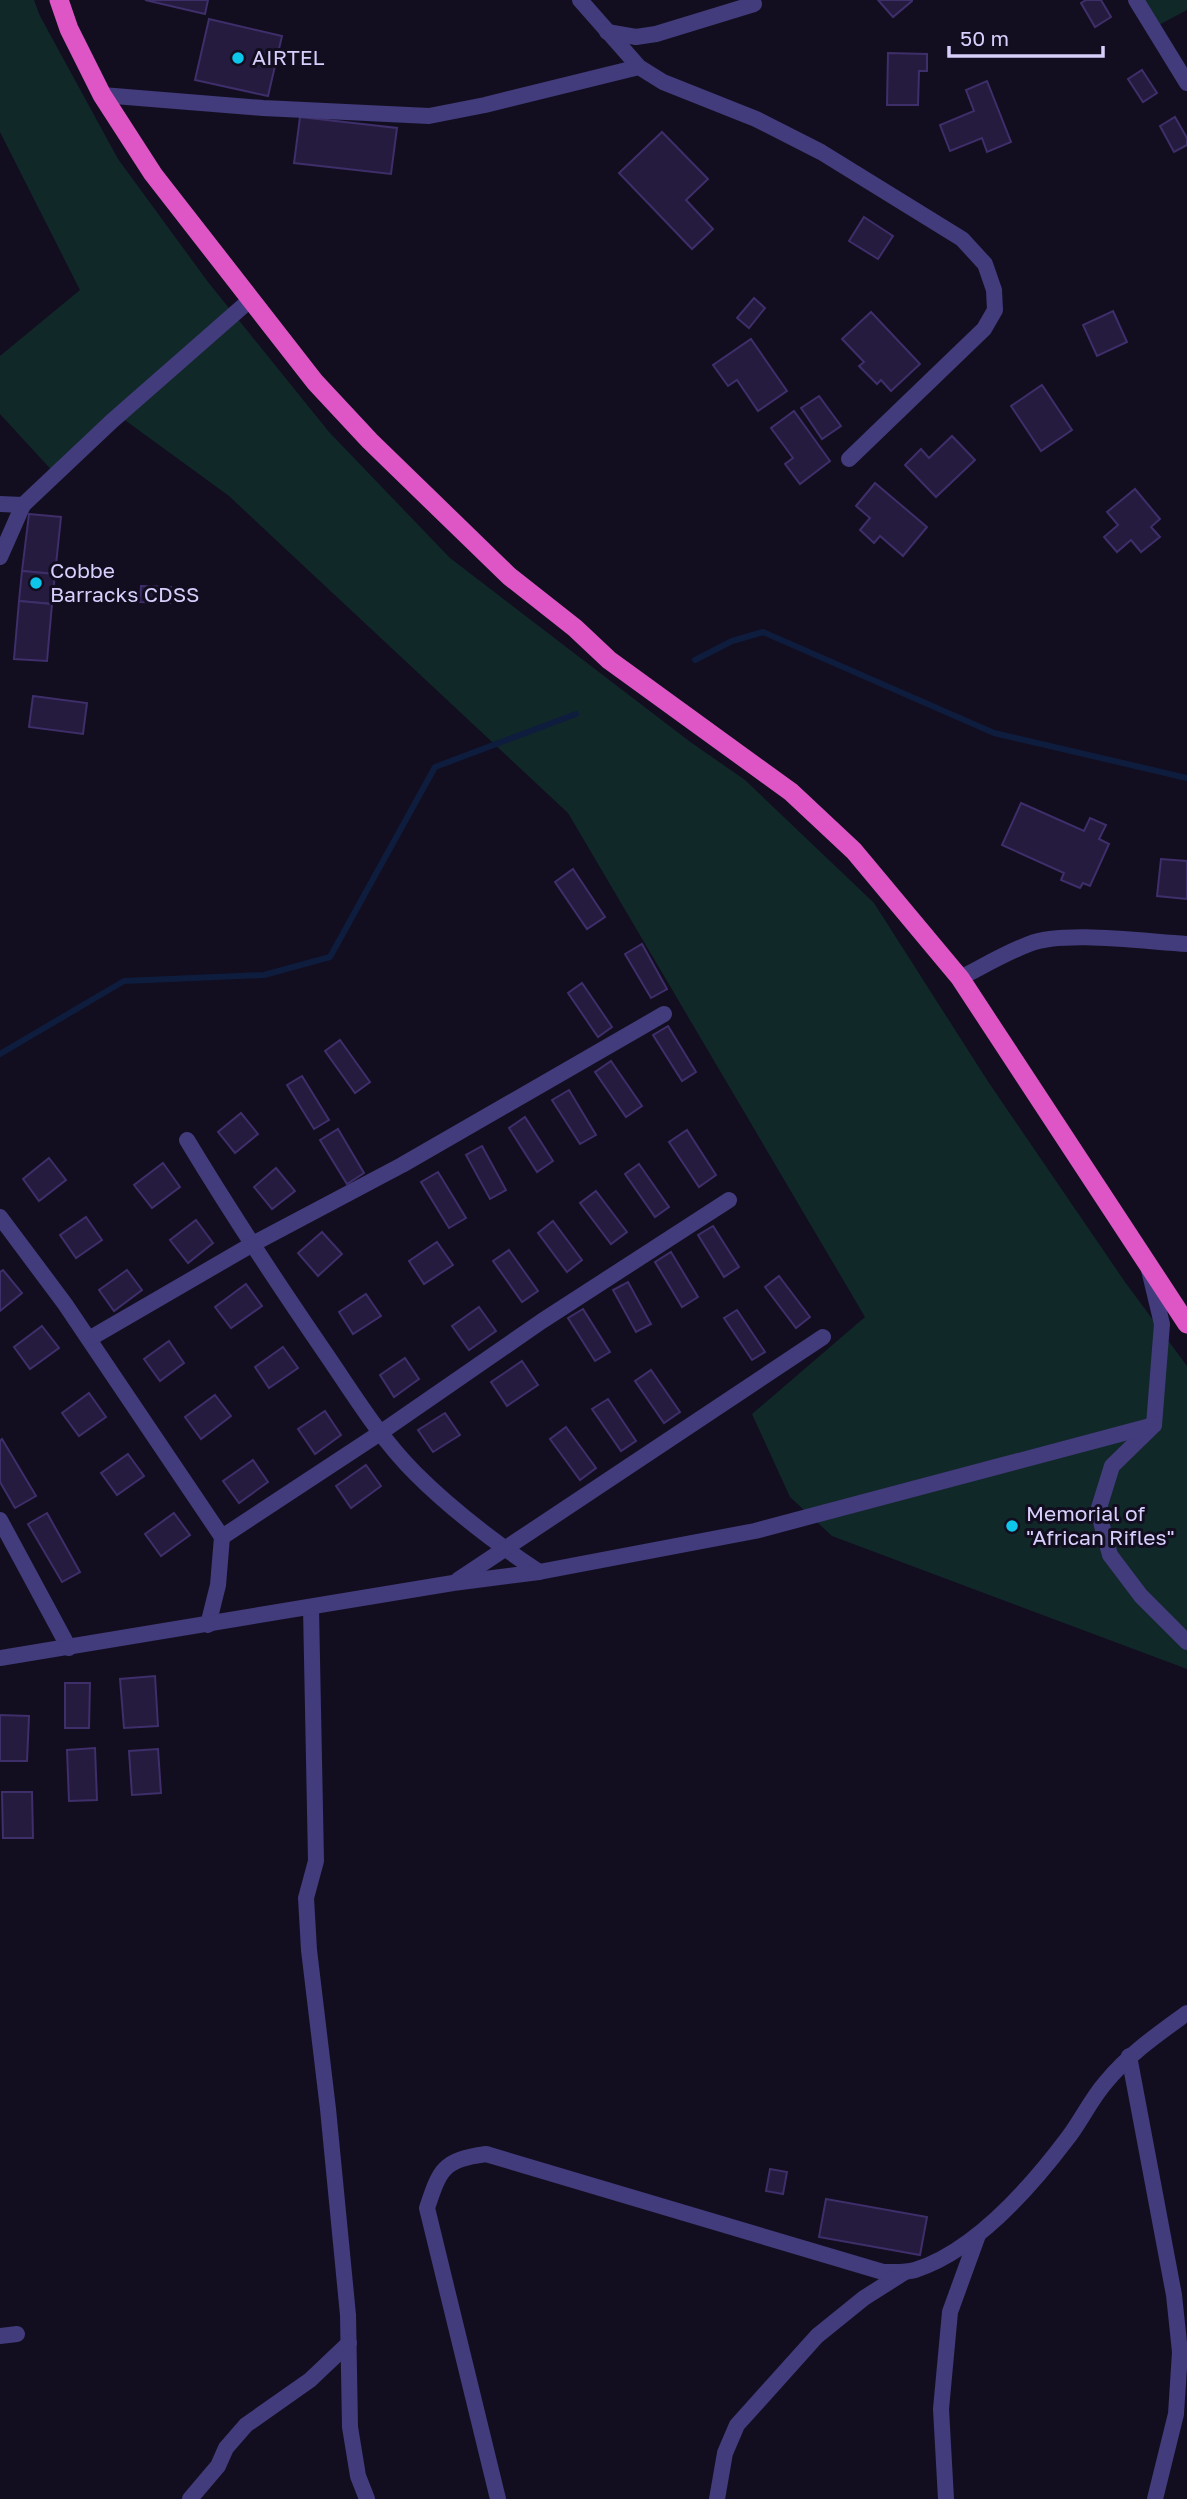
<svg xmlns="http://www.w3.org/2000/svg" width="1187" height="2499" font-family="'Golos Text',sans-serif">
<rect width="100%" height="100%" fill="#120e1f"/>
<g fill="#112829">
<polygon points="0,0 34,0 40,16 118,159 208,282 329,432 450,558 689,741 745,780 874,903 987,1080 1125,1282 1187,1366 1187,1669 832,1536 790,1497 752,1414 865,1317 568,813 229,496 122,418 57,476 0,414 0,356 80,290 0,132"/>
<polygon points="1136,0 1187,0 1187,10 1153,28"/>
</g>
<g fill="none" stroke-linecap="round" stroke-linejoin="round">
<g stroke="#0e1d3e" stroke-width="6">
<polyline points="695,660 732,641 763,632 994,733 1187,778"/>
<polyline points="0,1054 124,981 264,975 330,957 435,767 576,714"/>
</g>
</g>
<g fill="#251b3f" stroke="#3e2e6a" stroke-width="2">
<polygon points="145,0 208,0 205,14"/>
<polygon points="878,0 912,0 912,1 893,17"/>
<polygon points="1086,0 1101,0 1111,17 1095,27 1081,3"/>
<polygon points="209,19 282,36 268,96 195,80"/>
<polygon points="888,53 927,54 927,71 919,71 918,105 887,105"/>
<polygon points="1142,70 1157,93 1143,102 1128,79"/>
<polygon points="987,81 1011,142 987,152 982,138 950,151 940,125 974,111 966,90"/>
<polygon points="300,117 397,128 391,174 294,163"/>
<polygon points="1175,117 1187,138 1187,145 1174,152 1160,126"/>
<polygon points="662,132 708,179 686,200 713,229 692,249 619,173"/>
<polygon points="864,217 893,236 878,259 849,241"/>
<polygon points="754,298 765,308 749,328 737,318"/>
<polygon points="1113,311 1127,342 1097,356 1083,325"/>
<polygon points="871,312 920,364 891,391 881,380 877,384 859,366 864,362 842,339"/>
<polygon points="751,339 787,391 758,411 737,380 728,386 713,365"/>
<polygon points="1042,385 1072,430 1041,451 1011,406"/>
<polygon points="819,396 841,426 822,439 801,408"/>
<polygon points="794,411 830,461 800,484 785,464 793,458 771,428"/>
<polygon points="952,436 975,460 936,497 905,465 921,449 929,458"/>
<polygon points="875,483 927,527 903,556 880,536 874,543 860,530 870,518 856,506"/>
<polygon points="1135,489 1160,519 1151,527 1160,537 1141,552 1131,540 1117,552 1104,537 1118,525 1107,512"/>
<polygon points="29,514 61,517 55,574 22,571"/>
<polygon points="22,571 55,574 52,604 19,601"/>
<polygon points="141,586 171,587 170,603 140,602"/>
<polygon points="19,601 52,604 47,661 14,659"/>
<polygon points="33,696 87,703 83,734 29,727"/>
<polygon points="1021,803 1084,831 1090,818 1106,825 1099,839 1109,844 1090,886 1083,883 1080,888 1061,880 1064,873 1002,845"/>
<polygon points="1161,859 1187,861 1187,899 1157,896"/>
<polygon points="573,869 605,917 587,929 555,882"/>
<polygon points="642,944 667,989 651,998 625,954"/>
<polygon points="582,983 612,1027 598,1037 568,993"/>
<polygon points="668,1026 696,1072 682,1081 653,1035"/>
<polygon points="340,1040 370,1082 355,1093 325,1051"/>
<polygon points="611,1061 642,1106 626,1117 595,1072"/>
<polygon points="302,1076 329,1120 314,1129 287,1085"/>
<polygon points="569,1090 596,1135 580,1144 552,1100"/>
<polygon points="241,1113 258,1134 235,1153 218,1132"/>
<polygon points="525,1117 553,1161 537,1172 509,1128"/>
<polygon points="338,1129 364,1173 347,1184 320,1140"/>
<polygon points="687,1130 716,1175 699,1187 669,1142"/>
<polygon points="482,1146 506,1190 490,1199 466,1155"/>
<polygon points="49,1158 66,1180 39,1201 23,1179"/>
<polygon points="163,1163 180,1187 152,1208 134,1185"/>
<polygon points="639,1164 669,1207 655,1217 625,1174"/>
<polygon points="276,1168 295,1191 272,1209 254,1187"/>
<polygon points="438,1172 466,1218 449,1228 421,1182"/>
<polygon points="596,1191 627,1232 611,1244 580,1203"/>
<polygon points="86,1217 102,1240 76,1258 60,1235"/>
<polygon points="196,1220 213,1243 188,1263 170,1240"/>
<polygon points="553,1221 582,1260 567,1272 538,1233"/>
<polygon points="713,1226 739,1267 724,1277 698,1235"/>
<polygon points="322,1232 342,1254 318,1276 298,1253"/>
<polygon points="437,1242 453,1265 424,1284 409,1261"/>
<polygon points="509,1250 538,1291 522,1302 493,1261"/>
<polygon points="671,1252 698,1297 682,1307 655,1262"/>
<polygon points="3,1270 22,1293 0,1311 0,1272"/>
<polygon points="127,1270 142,1290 114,1311 99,1290"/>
<polygon points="779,1276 810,1317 796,1328 765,1287"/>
<polygon points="628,1282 651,1324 636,1332 613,1290"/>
<polygon points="246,1284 262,1306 231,1328 215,1307"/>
<polygon points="366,1294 381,1316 353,1334 339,1312"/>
<polygon points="479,1307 496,1331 469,1350 452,1326"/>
<polygon points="583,1309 610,1352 595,1361 568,1318"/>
<polygon points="737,1310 765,1352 752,1360 724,1318"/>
<polygon points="42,1326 59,1348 30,1369 14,1347"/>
<polygon points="169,1341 184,1363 160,1381 144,1359"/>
<polygon points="283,1347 298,1368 269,1388 255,1367"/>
<polygon points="405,1358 419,1379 394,1397 380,1375"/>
<polygon points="522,1361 538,1385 507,1406 491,1382"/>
<polygon points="651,1370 680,1412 664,1423 635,1381"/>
<polygon points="89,1393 106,1417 79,1436 62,1413"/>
<polygon points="215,1395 231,1416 201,1439 185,1417"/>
<polygon points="608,1399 636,1441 621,1451 592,1409"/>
<polygon points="325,1411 341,1435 315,1454 298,1429"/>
<polygon points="445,1413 460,1435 433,1452 418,1430"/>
<polygon points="566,1427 596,1468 580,1480 550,1439"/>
<polygon points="2,1439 36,1496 15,1508 0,1482 0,1441"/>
<polygon points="128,1454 144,1476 117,1495 101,1473"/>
<polygon points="253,1460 268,1482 239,1503 223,1481"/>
<polygon points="366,1465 381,1486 351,1508 336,1486"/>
<polygon points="47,1513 80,1572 62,1582 28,1524"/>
<polygon points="174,1513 190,1535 161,1556 145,1534"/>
<polygon points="155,1676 158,1726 124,1728 120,1679"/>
<polygon points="65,1683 90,1683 89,1728 65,1728"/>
<polygon points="0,1715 29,1716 27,1761 0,1761"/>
<polygon points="95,1748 97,1800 69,1801 67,1750"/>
<polygon points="158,1749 161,1793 132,1795 129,1751"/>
<polygon points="2,1792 32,1792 33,1838 3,1838"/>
<polygon points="770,2169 787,2172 783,2194 766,2191"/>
<polygon points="826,2199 927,2217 920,2255 819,2237"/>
</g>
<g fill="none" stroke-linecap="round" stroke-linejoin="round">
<g stroke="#423b7c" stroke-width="16">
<polyline points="580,0 639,67 663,82 756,119 821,152 962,239 985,264 994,290 995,310 984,329 849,459"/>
<polyline points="1136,0 1187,83"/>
<polyline points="607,32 636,37 656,34 754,4"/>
<polyline points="102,95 263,108 429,116 485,105 639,67"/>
<polyline points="0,504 23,505"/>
<polyline points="0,557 23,505 112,421 250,300"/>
<path d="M960,978C982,967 1005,953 1029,944C1064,930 1147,942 1187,944"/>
<path d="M187,1140C231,1213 278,1284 326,1354C354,1395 380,1438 415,1473C453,1511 494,1542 539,1572"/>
<polyline points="0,1217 65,1304 222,1537 218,1585 208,1625"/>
<polyline points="1149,1270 1162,1324 1154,1425 1112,1466 1098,1511 1110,1555 1141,1596 1187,1642"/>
<polyline points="89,1339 251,1245 402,1165 664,1014"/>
<polyline points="0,1520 69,1648"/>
<polyline points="222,1537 380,1433 542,1321 729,1200"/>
<polyline points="458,1580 823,1337"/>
<polyline points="311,1608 316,1861 306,1898 309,1950 328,2109 348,2315 350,2427 358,2476 367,2499"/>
<polyline points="0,1658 453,1583 539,1572 755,1531 1154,1425"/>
<polyline points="1129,2056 1174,2295 1180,2352 1176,2414 1155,2499"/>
<polyline points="0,2336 17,2334"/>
<polyline points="190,2499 218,2466 226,2448 246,2425 310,2380 349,2343"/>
<path d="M498,2499L427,2208C440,2169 443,2160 486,2154L883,2272C894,2272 905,2273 915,2270C975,2251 1030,2188 1067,2139C1081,2121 1091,2099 1106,2082C1129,2054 1158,2034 1187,2013"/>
<polyline points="717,2499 725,2453 737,2425 817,2336 864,2298 905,2272"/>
<polyline points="946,2499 941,2409 950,2312 978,2235"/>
</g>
<polyline stroke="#de56c6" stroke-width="19" points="59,0 69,29 102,95 153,174 315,382 370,441 509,576 575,628 609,660 791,792 854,851 960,978 1187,1324"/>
</g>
<g fill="#0dc6ea" stroke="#120e1f" stroke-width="2.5">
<circle cx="238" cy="58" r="7"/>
<circle cx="36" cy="583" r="7"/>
<circle cx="1012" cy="1526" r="7"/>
</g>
<g text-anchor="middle" stroke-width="6" stroke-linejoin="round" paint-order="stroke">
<g font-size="21" fill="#d7cffc" stroke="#120e1f" text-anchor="start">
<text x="252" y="65">AIRTEL</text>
<text x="50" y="578">Cobbe<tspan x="50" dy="24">Barracks CDSS</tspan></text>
<text x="1026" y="1521">Memorial of<tspan x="1026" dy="24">"African Rifles"</tspan></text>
</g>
</g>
<path d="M949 46v10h154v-10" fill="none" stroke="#d7cffc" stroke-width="3.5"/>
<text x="960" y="46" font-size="21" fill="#d7cffc" stroke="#120e1f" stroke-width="5" paint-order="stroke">50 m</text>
</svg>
